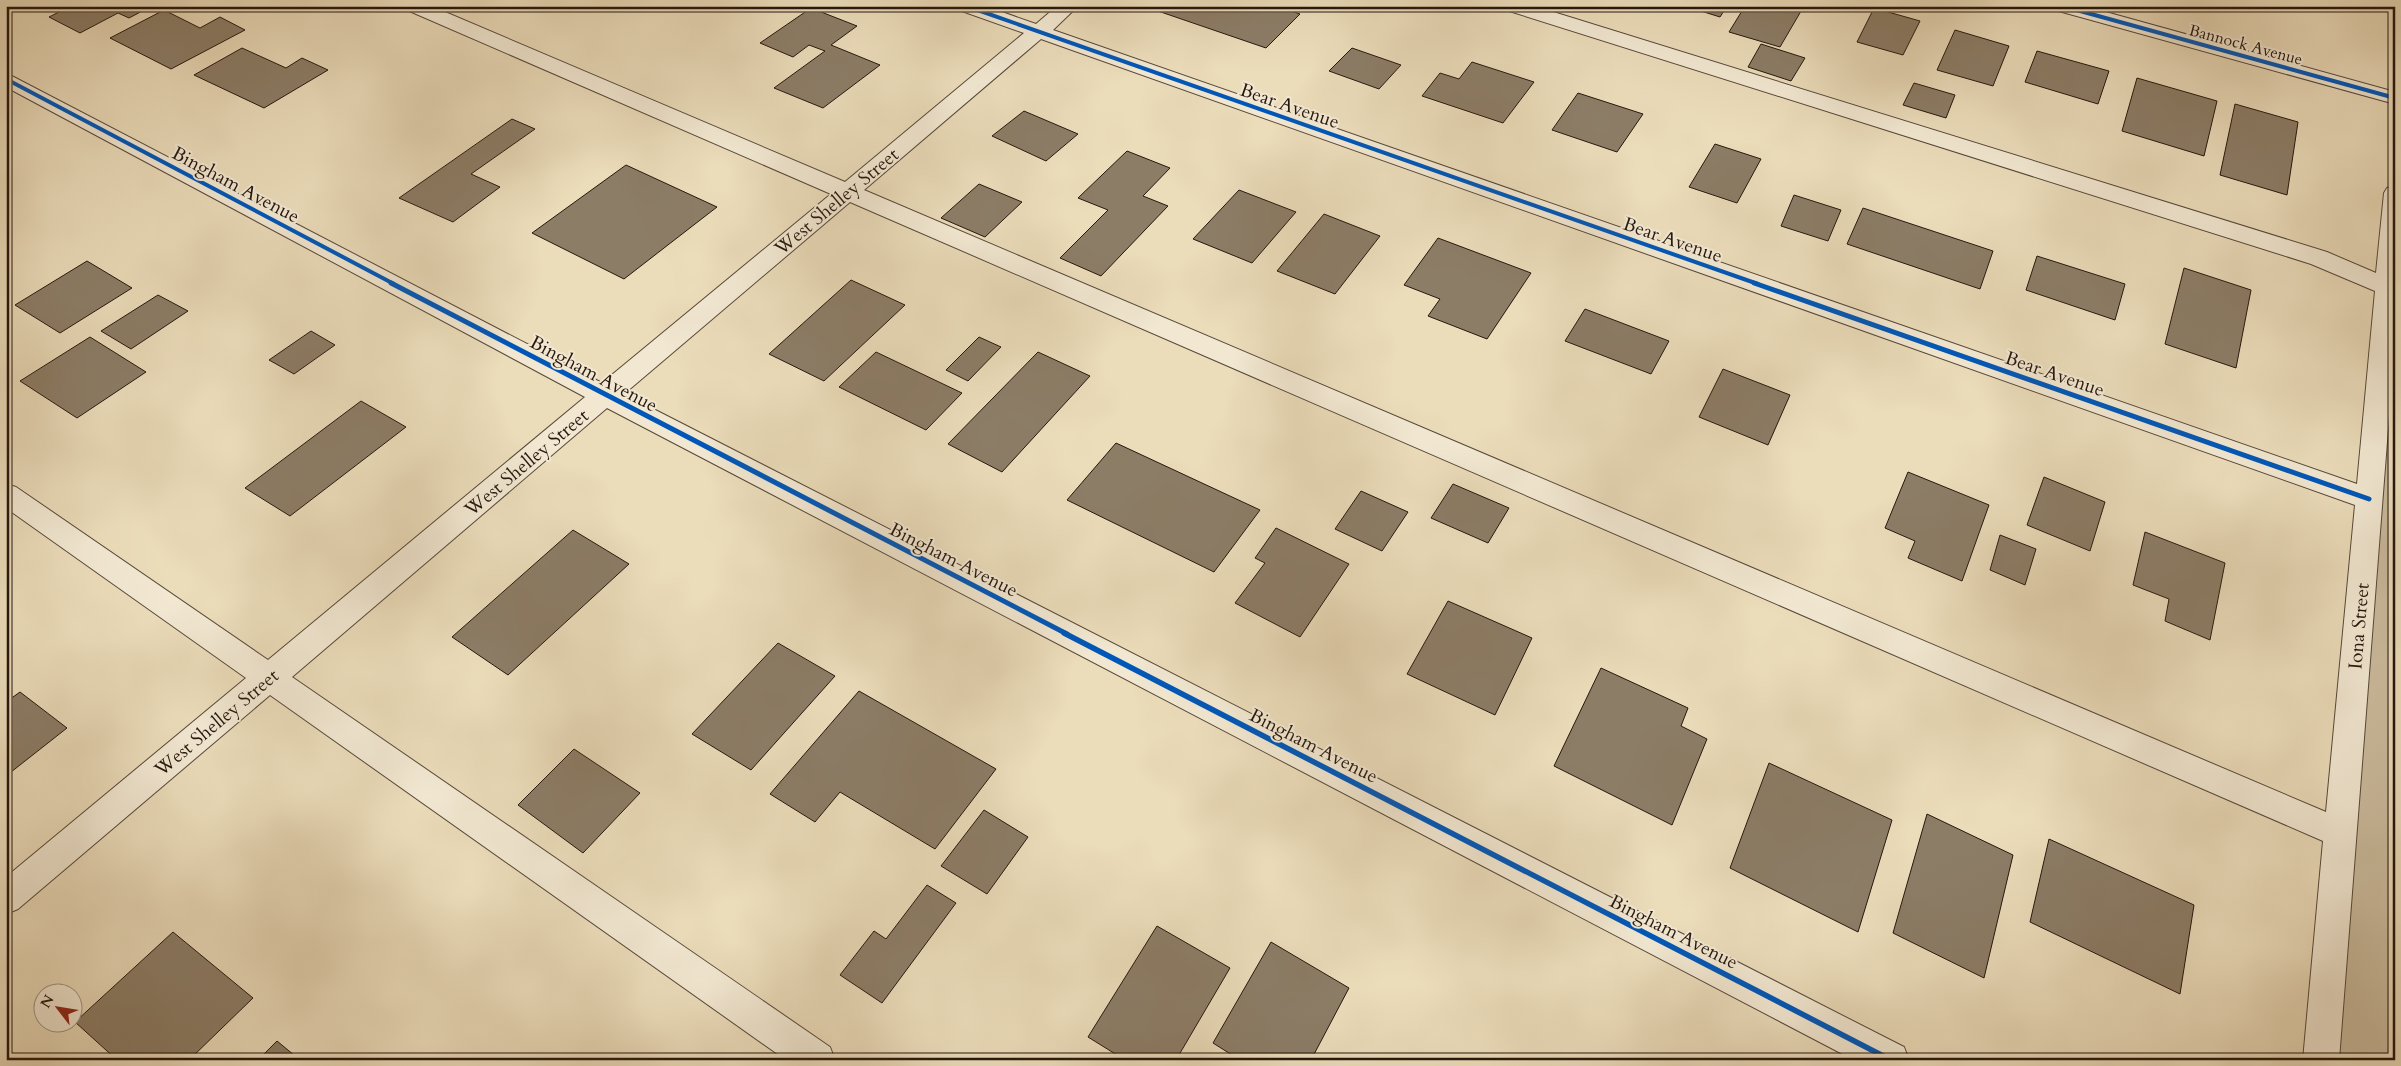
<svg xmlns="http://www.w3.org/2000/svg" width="2401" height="1066" font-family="Cardo,serif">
<rect width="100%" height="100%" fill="#ebdcba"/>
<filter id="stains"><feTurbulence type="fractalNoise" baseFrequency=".004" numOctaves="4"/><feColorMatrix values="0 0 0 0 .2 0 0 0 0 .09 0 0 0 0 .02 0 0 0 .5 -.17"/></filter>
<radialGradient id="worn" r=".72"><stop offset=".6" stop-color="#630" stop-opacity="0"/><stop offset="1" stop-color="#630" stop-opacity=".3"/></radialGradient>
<polygon fill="#cabb9d" stroke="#786956" points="2395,290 2395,1060 2321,1060"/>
<g fill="#8c7d67" stroke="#26170e">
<polygon points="71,6 152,6 129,18 118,13 80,33 49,17"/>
<polygon points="1159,6 1278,6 1300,14 1266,48 1155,10"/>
<polygon points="1685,6 1727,6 1720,17"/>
<polygon points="1745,6 1804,6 1780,47 1729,32"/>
<polygon points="811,8 857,26 831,45 880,65 823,108 774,88 825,51 809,45 793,57 760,43"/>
<polygon points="1874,8 1920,21 1903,55 1857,42"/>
<polygon points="164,10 200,28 220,17 245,30 171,69 110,38"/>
<polygon points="1955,30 2009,46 1993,86 1937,70"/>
<polygon points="1761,44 1805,58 1791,81 1748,67"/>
<polygon points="242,48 286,68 302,58 328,70 264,108 194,75"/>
<polygon points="1352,48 1401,65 1379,89 1329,71"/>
<polygon points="2037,51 2109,71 2098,104 2025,82"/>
<polygon points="1472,62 1534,82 1503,123 1422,96 1440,73 1459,79"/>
<polygon points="2137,78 2217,101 2204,156 2122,131"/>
<polygon points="1914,83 1955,95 1946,118 1903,105"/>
<polygon points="1578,93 1643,114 1617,152 1552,130"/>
<polygon points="2235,104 2298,122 2287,195 2220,175"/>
<polygon points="1024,111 1078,134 1046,161 992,136"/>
<polygon points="512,119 535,129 471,174 500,187 453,222 399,198"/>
<polygon points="1715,144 1761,159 1737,203 1689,187"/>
<polygon points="1127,151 1170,168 1143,196 1168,206 1101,276 1060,258 1108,210 1078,198"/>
<polygon points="626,165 717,207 624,279 532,233"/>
<polygon points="979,184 1022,202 985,237 941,218"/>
<polygon points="1239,190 1296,212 1252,263 1193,239"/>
<polygon points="1794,195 1841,210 1828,241 1781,226"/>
<polygon points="1863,208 1993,251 1980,289 1847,244"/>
<polygon points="1324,214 1380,236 1335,294 1277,271"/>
<polygon points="1438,238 1531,273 1487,339 1428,316 1440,299 1404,285"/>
<polygon points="2037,256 2125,284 2115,320 2026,290"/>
<polygon points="87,261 132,288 60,333 15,305"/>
<polygon points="2184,268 2251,290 2236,368 2165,344"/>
<polygon points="851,280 905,305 824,381 769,354"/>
<polygon points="158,295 188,311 131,349 101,331"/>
<polygon points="1585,309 1669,341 1651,374 1565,341"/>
<polygon points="311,331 335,345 294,374 269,360"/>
<polygon points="90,337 146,372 77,418 20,381"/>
<polygon points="979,337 1001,347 968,381 946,370"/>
<polygon points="876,352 962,393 926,430 839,387"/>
<polygon points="1038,352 1090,376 1002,472 948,444"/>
<polygon points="1723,369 1790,395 1768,445 1699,417"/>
<polygon points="361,401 406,427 290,516 245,488"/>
<polygon points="1116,443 1260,510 1214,572 1067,500"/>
<polygon points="1908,472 1989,505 1962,581 1908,558 1915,541 1885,528"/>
<polygon points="2044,477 2105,502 2090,551 2027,525"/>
<polygon points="1453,484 1509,508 1488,543 1431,518"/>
<polygon points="1361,491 1408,512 1382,551 1335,529"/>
<polygon points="1276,528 1349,564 1300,637 1235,603 1265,563 1255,558"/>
<polygon points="573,530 629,564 508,675 452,637"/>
<polygon points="2145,532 2225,563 2210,640 2165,621 2169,599 2133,585"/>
<polygon points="2000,535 2036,549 2025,585 1990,570"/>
<polygon points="1448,601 1532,638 1495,715 1407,674"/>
<polygon points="778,643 835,676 751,770 692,734"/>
<polygon points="1601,668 1688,708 1681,726 1707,739 1672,825 1554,766"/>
<polygon points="859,691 996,769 935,849 840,792 815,822 770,794"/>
<polygon points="20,692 67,728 6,776 6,702"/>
<polygon points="574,749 640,793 583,853 518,805"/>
<polygon points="1769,763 1892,820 1858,932 1730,868"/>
<polygon points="984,810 1028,837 987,894 941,866"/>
<polygon points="1927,814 2013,855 1984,978 1893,933"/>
<polygon points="2049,839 2194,905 2180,994 2030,922"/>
<polygon points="927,885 956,903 882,1003 840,975 874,931 886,939"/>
<polygon points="1157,926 1230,968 1176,1060 1125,1060 1088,1037"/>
<polygon points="173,932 253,998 189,1060 117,1060 75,1022"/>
<polygon points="1271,942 1349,988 1311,1060 1240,1060 1213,1043"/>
<polygon points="277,1041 300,1060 258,1060"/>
</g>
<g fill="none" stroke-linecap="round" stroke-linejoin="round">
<g stroke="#574839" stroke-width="2">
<g id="minor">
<path d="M405,6H431L845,182L1024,33L959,10L957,6H985L1036,24L1057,6H1078L1053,30L2357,484L2375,291L2311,264L1506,10L1504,6H1534L2327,252L2376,273L2384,193L2387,188L2395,186V339L2339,1060H2303L2323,841L850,202L624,394L1904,1047L1909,1060H1854L607,408L292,677L830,1047L835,1060H786L270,695L18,909L6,914V877L246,678L6,508V484L16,487L268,660L585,397L6,87V73L602,383L831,194L407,10ZM1041,39L2355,505L2326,812L864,190Z"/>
<polygon points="2053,6 2084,6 2395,92 2395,104 2055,10"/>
</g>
</g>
<use href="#minor" fill="#f2e8d2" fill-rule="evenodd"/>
<g stroke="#f2e8d2" stroke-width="6">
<g id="cycleway-far2">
<polyline points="966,6 1758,284"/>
<polyline points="2062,6 2395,98"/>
<polyline points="6,79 394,284"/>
</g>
</g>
<g stroke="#f2e8d2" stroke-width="8">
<g id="cycleway-far1">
<polyline points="391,283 1067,634"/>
<polyline points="1754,283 2369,499"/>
</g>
</g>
<g stroke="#f2e8d2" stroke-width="9">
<polyline id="cycleway" points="1064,633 1891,1060"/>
</g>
<use href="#cycleway-far2" stroke="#0057b8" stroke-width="4"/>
<use href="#cycleway-far1" stroke="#0057b8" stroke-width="5"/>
<use href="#cycleway" stroke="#0057b8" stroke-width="5.5"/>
</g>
<g text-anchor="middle" stroke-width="4" stroke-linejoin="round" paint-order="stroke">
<g font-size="16" fill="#26170e" stroke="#f2e8d2">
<text transform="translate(2246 44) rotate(15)" y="6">Bannock Avenue</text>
</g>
<g font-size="19" fill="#26170e" stroke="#f2e8d2">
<text transform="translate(1290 105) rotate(19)" y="7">Bear Avenue</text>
<text transform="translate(236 184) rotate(28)" y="7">Bingham Avenue</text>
<text transform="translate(836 201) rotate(-40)" y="7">West Shelley Street</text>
<text transform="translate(1673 239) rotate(19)" y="7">Bear Avenue</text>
<text transform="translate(594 373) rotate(28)" y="7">Bingham Avenue</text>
<text transform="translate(2055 373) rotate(19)" y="7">Bear Avenue</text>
<text transform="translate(526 462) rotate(-40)" y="7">West Shelley Street</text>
<text transform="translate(954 559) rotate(27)" y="7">Bingham Avenue</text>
<text transform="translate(2358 626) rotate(-85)" y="7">Iona Street</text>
<text transform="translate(216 722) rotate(-40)" y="7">West Shelley Street</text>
<text transform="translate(1314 745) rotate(27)" y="7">Bingham Avenue</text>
<text transform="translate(1674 931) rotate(27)" y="7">Bingham Avenue</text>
</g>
</g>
<rect width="2401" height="1066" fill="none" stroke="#ebdcba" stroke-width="25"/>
<rect x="8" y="8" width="2386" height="1051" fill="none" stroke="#26170e" stroke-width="2.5"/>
<rect x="12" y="12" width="2376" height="1041" fill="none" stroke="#26170e"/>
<g transform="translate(58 1008) rotate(301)"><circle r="24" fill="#f2e8d2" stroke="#a09484"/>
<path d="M0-4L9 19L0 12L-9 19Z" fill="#8f2418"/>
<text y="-8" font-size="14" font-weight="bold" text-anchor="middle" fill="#26170e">N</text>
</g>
<rect width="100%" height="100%" filter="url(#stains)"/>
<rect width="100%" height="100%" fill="url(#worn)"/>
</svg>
